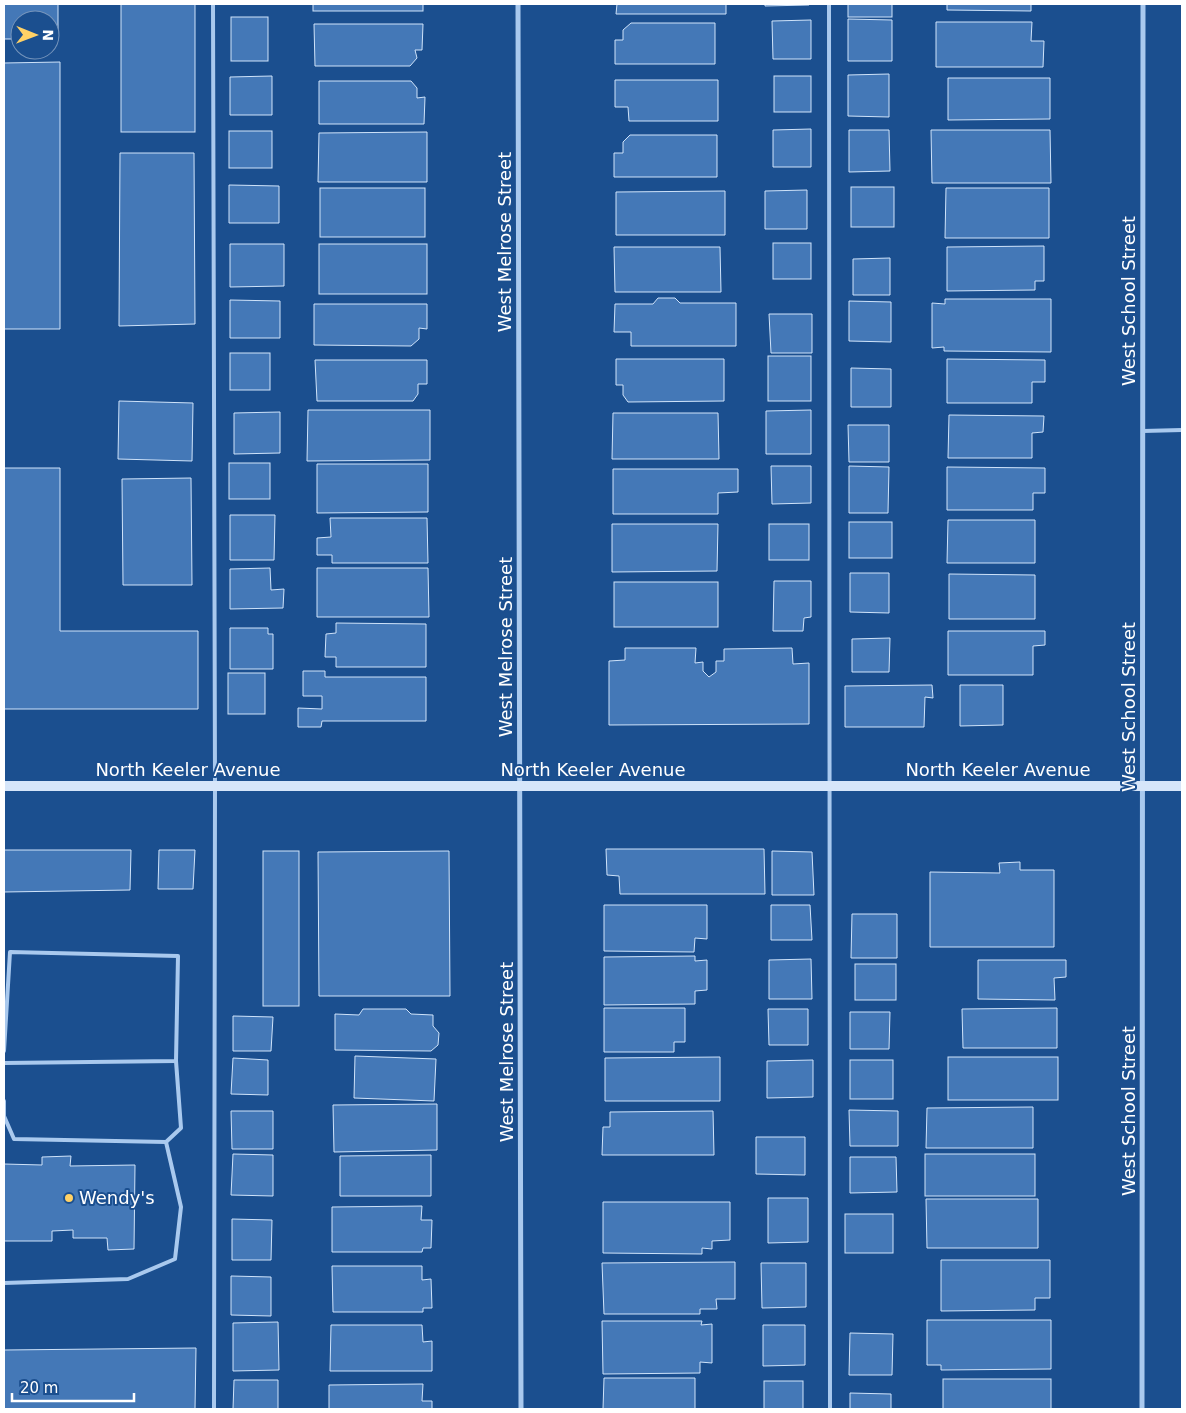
<svg xmlns="http://www.w3.org/2000/svg" width="1186" height="1413" font-family="'DejaVu Sans',sans-serif">
<rect width="100%" height="100%" fill="#1b4f8f"/>
<g fill="#4478b7" stroke="#cfe3fa">
<polygon points="4,4 58,4 58,39 50,39 50,20 20,20 20,39 4,39"/>
<rect x="121" y="4" width="74" height="128"/>
<rect x="313" y="4" width="110" height="7"/>
<polygon points="617,4 726,4 726,14 616,14"/>
<polygon points="765,4 809,4 809,5 765,6"/>
<rect x="848" y="4" width="44" height="13"/>
<polygon points="947,4 1031,4 1031,11 947,10"/>
<rect x="231" y="17" width="37" height="44"/>
<polygon points="848,19 892,20 892,61 848,61"/>
<polygon points="811,20 811,59 773,59 772,21"/>
<polygon points="936,22 1032,22 1031,41 1044,41 1043,67 936,67"/>
<polygon points="631,23 715,23 715,64 615,64 615,40 623,40 623,30"/>
<polygon points="314,24 423,24 422,50 415,50 417,58 410,66 315,66"/>
<polygon points="60,62 60,329 4,329 4,63"/>
<polygon points="889,74 889,117 848,116 848,75"/>
<polygon points="272,76 272,115 230,115 230,77"/>
<rect x="774" y="76" width="37" height="36"/>
<polygon points="948,78 1050,78 1050,119 948,120"/>
<polygon points="615,80 718,80 718,121 629,121 628,107 615,107"/>
<polygon points="319,81 411,81 417,88 417,98 425,97 424,124 319,124"/>
<polygon points="811,129 811,167 773,167 773,130"/>
<polygon points="849,130 889,130 890,171 849,172"/>
<polygon points="931,130 1050,130 1051,183 932,183"/>
<rect x="229" y="131" width="43" height="37"/>
<polygon points="427,132 427,182 318,182 319,133"/>
<polygon points="630,135 717,135 717,177 614,177 614,153 623,153 623,142"/>
<polygon points="120,153 194,153 195,324 119,326"/>
<polygon points="229,185 279,186 279,223 229,223"/>
<rect x="851" y="187" width="43" height="40"/>
<rect x="320" y="188" width="105" height="49"/>
<polygon points="946,188 1049,188 1049,238 945,238"/>
<polygon points="807,190 807,229 765,229 765,191"/>
<polygon points="725,191 725,235 616,235 616,192"/>
<rect x="773" y="243" width="38" height="36"/>
<polygon points="230,244 284,244 284,286 230,287"/>
<rect x="319" y="244" width="108" height="50"/>
<polygon points="1044,246 1044,281 1035,281 1035,290 947,291 947,247"/>
<polygon points="614,247 720,247 721,292 615,292"/>
<polygon points="890,258 890,295 853,295 853,259"/>
<polygon points="658,298 675,298 680,303 736,303 736,346 631,346 631,332 614,332 615,304 653,304"/>
<polygon points="945,299 1051,299 1051,352 944,351 944,347 932,348 932,303 945,304"/>
<polygon points="230,300 280,301 280,338 230,338"/>
<polygon points="849,301 891,302 891,342 849,341"/>
<polygon points="314,304 427,304 427,329 419,328 419,339 411,346 314,345"/>
<polygon points="769,314 812,314 812,353 771,353"/>
<rect x="230" y="353" width="40" height="37"/>
<rect x="768" y="356" width="43" height="45"/>
<polygon points="616,359 724,359 724,401 628,402 623,395 623,385 616,385"/>
<polygon points="947,359 1045,360 1045,382 1032,382 1032,403 947,403"/>
<polygon points="315,360 427,360 427,384 418,384 418,394 413,401 317,401"/>
<polygon points="851,368 891,369 891,407 851,407"/>
<polygon points="119,401 193,403 192,461 118,459"/>
<polygon points="308,410 430,410 430,460 307,461"/>
<polygon points="811,410 811,454 766,454 766,411"/>
<polygon points="280,412 280,453 234,454 234,413"/>
<polygon points="613,413 718,413 719,459 612,459"/>
<polygon points="949,415 1044,416 1043,432 1032,433 1032,458 948,458"/>
<polygon points="848,425 889,425 889,462 849,462"/>
<rect x="229" y="463" width="41" height="36"/>
<polygon points="317,464 428,464 428,512 317,513"/>
<polygon points="771,466 811,466 811,503 772,504"/>
<polygon points="849,466 889,467 888,513 849,513"/>
<polygon points="947,467 1045,468 1045,493 1033,493 1033,510 947,510"/>
<polygon points="4,468 60,468 60,631 198,631 198,709 4,709"/>
<polygon points="613,469 738,469 738,492 718,493 718,514 613,514"/>
<polygon points="191,478 192,585 123,585 122,479"/>
<polygon points="230,515 275,515 274,560 230,560"/>
<polygon points="330,518 427,518 428,563 332,563 332,555 317,555 317,538 331,537"/>
<polygon points="948,520 1035,520 1035,563 947,563"/>
<rect x="849" y="522" width="43" height="36"/>
<polygon points="612,524 718,524 717,571 612,572"/>
<rect x="769" y="524" width="40" height="36"/>
<polygon points="270,568 271,590 284,589 283,608 230,609 230,569"/>
<polygon points="317,568 428,568 429,617 317,617"/>
<polygon points="850,573 889,573 889,613 850,612"/>
<polygon points="949,574 1035,575 1035,619 949,619"/>
<polygon points="774,581 811,581 811,617 804,618 803,631 773,631"/>
<rect x="614" y="582" width="104" height="45"/>
<polygon points="336,623 426,624 426,667 336,667 336,657 325,657 326,634 336,633"/>
<polygon points="230,628 268,628 268,634 273,634 273,669 230,669"/>
<polygon points="948,631 1045,631 1045,645 1033,646 1033,675 948,675"/>
<polygon points="890,638 889,672 852,672 852,639"/>
<polygon points="625,648 696,648 695,663 703,662 703,671 709,677 716,672 716,661 724,661 724,649 792,648 793,664 809,663 809,724 609,725 609,661 625,660"/>
<polygon points="303,671 325,671 325,677 426,677 426,721 322,721 321,727 298,727 298,708 322,709 322,696 303,696"/>
<rect x="228" y="673" width="37" height="41"/>
<polygon points="932,685 933,698 925,697 924,727 845,727 845,686"/>
<polygon points="960,685 1003,685 1003,725 960,726"/>
<polygon points="606,849 764,849 765,894 620,894 619,876 607,875"/>
<polygon points="4,850 131,850 130,890 4,892"/>
<polygon points="159,850 195,850 193,889 158,889"/>
<rect x="263" y="851" width="36" height="155"/>
<polygon points="449,851 450,996 319,996 318,852"/>
<polygon points="772,851 812,852 814,895 772,895"/>
<polygon points="1020,862 1020,870 1054,870 1054,947 930,947 930,872 1000,873 999,863"/>
<polygon points="604,905 707,905 707,939 695,938 694,952 604,951"/>
<polygon points="771,905 810,905 812,940 771,940"/>
<polygon points="852,914 897,914 897,958 851,958"/>
<polygon points="695,956 695,961 707,960 707,990 695,991 695,1004 604,1005 604,957"/>
<polygon points="811,959 812,999 769,999 769,960"/>
<polygon points="978,960 1066,960 1066,977 1054,978 1055,1000 978,999"/>
<rect x="855" y="964" width="41" height="36"/>
<polygon points="604,1008 685,1008 685,1042 674,1042 674,1052 604,1052"/>
<polygon points="1057,1008 1057,1048 963,1048 962,1009"/>
<polygon points="363,1009 406,1009 411,1014 433,1015 433,1026 439,1033 438,1045 431,1051 335,1050 335,1014 359,1015"/>
<polygon points="768,1009 808,1009 808,1045 769,1045"/>
<polygon points="850,1012 890,1012 889,1049 850,1049"/>
<polygon points="233,1016 273,1017 271,1051 233,1051"/>
<polygon points="355,1056 436,1059 434,1101 354,1098"/>
<polygon points="720,1057 720,1101 605,1101 605,1058"/>
<rect x="948" y="1057" width="110" height="43"/>
<polygon points="233,1058 268,1060 268,1095 231,1094"/>
<polygon points="813,1060 813,1097 767,1098 767,1061"/>
<rect x="850" y="1060" width="43" height="39"/>
<polygon points="437,1104 437,1150 334,1152 333,1105"/>
<polygon points="1033,1107 1033,1148 926,1148 927,1108"/>
<polygon points="849,1110 898,1111 898,1146 850,1146"/>
<polygon points="231,1111 273,1111 273,1149 232,1149"/>
<polygon points="713,1111 714,1155 602,1155 603,1127 610,1127 610,1112"/>
<polygon points="756,1137 805,1137 805,1175 756,1174"/>
<polygon points="233,1154 273,1155 273,1196 231,1195"/>
<rect x="925" y="1154" width="110" height="42"/>
<polygon points="431,1155 431,1196 340,1196 340,1156"/>
<polygon points="71,1156 70,1166 135,1165 134,1249 108,1250 107,1238 73,1238 73,1230 52,1231 52,1241 4,1241 4,1164 42,1165 42,1157"/>
<polygon points="850,1157 896,1157 897,1192 850,1193"/>
<polygon points="768,1198 808,1198 808,1242 768,1243"/>
<polygon points="926,1199 1038,1199 1038,1248 927,1248"/>
<polygon points="603,1202 730,1202 730,1240 712,1241 712,1249 702,1248 702,1254 603,1253"/>
<polygon points="422,1206 421,1220 432,1220 431,1248 423,1248 422,1252 332,1252 332,1207"/>
<rect x="845" y="1214" width="48" height="39"/>
<polygon points="232,1219 272,1220 271,1260 232,1260"/>
<polygon points="941,1260 1050,1260 1050,1298 1035,1298 1035,1310 941,1311"/>
<polygon points="735,1262 735,1299 716,1299 717,1309 700,1309 700,1314 604,1314 602,1263"/>
<polygon points="761,1263 806,1263 806,1307 762,1308"/>
<polygon points="332,1266 422,1266 422,1280 431,1279 432,1308 423,1308 423,1312 333,1312"/>
<polygon points="231,1276 271,1277 271,1316 231,1315"/>
<polygon points="927,1320 1051,1320 1051,1369 941,1370 941,1365 927,1365"/>
<polygon points="602,1321 702,1321 701,1325 712,1324 712,1363 700,1362 700,1373 603,1374"/>
<polygon points="278,1322 279,1370 233,1371 233,1323"/>
<polygon points="331,1325 422,1325 423,1342 432,1341 432,1371 330,1371"/>
<polygon points="763,1325 805,1325 805,1365 763,1366"/>
<polygon points="850,1333 893,1334 892,1375 849,1375"/>
<polygon points="196,1348 195,1409 4,1409 4,1350"/>
<polygon points="604,1378 695,1378 695,1409 603,1409"/>
<rect x="943" y="1379" width="108" height="30"/>
<polygon points="234,1380 278,1380 278,1409 233,1409"/>
<rect x="764" y="1381" width="39" height="28"/>
<polygon points="423,1384 422,1401 432,1401 432,1409 329,1409 329,1385"/>
<polygon points="850,1393 891,1394 891,1409 850,1409"/>
</g>
<g fill="none" stroke-linecap="round" stroke-linejoin="round">
<g stroke="#a9c9ee" stroke-width="4">
<polyline points="213,4 215,786 214,1409"/>
<polyline points="829,4 830,1409"/>
<polyline points="1143,431 1182,430"/>
<polyline points="4,1051 10,952 178,956 176,1061 4,1063"/>
<polyline points="4,1101 4,1116 14,1139 166,1142 181,1207 175,1259 128,1279 4,1283"/>
<polyline points="166,1142 181,1128 176,1061"/>
</g>
<g stroke="#a9c9ee" stroke-width="5">
<polyline points="518,4 521,1409"/>
<polyline points="1142,1409 1143,4"/>
</g>
<polyline stroke="#d6e6fa" stroke-width="10" points="4,786 1182,786"/>
</g>
<circle fill="#ffd166" stroke="#1b4f8f" stroke-width="2" cx="69" cy="1198" r="5"/>
<g text-anchor="middle" stroke-width="4" stroke-linejoin="round" paint-order="stroke">
<g font-size="18" fill="#fff" stroke="#1b4f8f">
<text transform="translate(505 242) rotate(-90)" y="6">West Melrose Street</text>
<text transform="translate(1129 301) rotate(-90)" y="6">West School Street</text>
<text transform="translate(506 647) rotate(-90)" y="6">West Melrose Street</text>
<text transform="translate(1129 707) rotate(-90)" y="6">West School Street</text>
<text x="188" y="776">North Keeler Avenue</text>
<text x="593" y="776">North Keeler Avenue</text>
<text x="998" y="776">North Keeler Avenue</text>
<text transform="translate(507 1052) rotate(-90)" y="6">West Melrose Street</text>
<text transform="translate(1129 1111) rotate(-90)" y="6">West School Street</text>
</g>
<g font-size="18" fill="#fff" stroke="#1b4f8f" text-anchor="start">
<text x="79" y="1204">Wendy's</text>
</g>
</g>
<rect width="1186" height="1413" fill="none" stroke="#ffffff" stroke-width="10"/>
<g transform="translate(35 35) rotate(91)"><circle r="24" fill="#1b4f8f" stroke="#7695bc"/>
<path d="M0-4L9 19L0 12L-9 19Z" fill="#ffd166"/>
<text y="-8" font-size="14" font-weight="bold" text-anchor="middle" fill="#ffffff">N</text>
</g>
<path d="M12 1393v8h122v-8" fill="none" stroke="#ffffff" stroke-width="2.5"/>
<text x="20" y="1393" font-size="15" fill="#ffffff" stroke="#1b4f8f" stroke-width="4" paint-order="stroke">20 m</text>
</svg>
